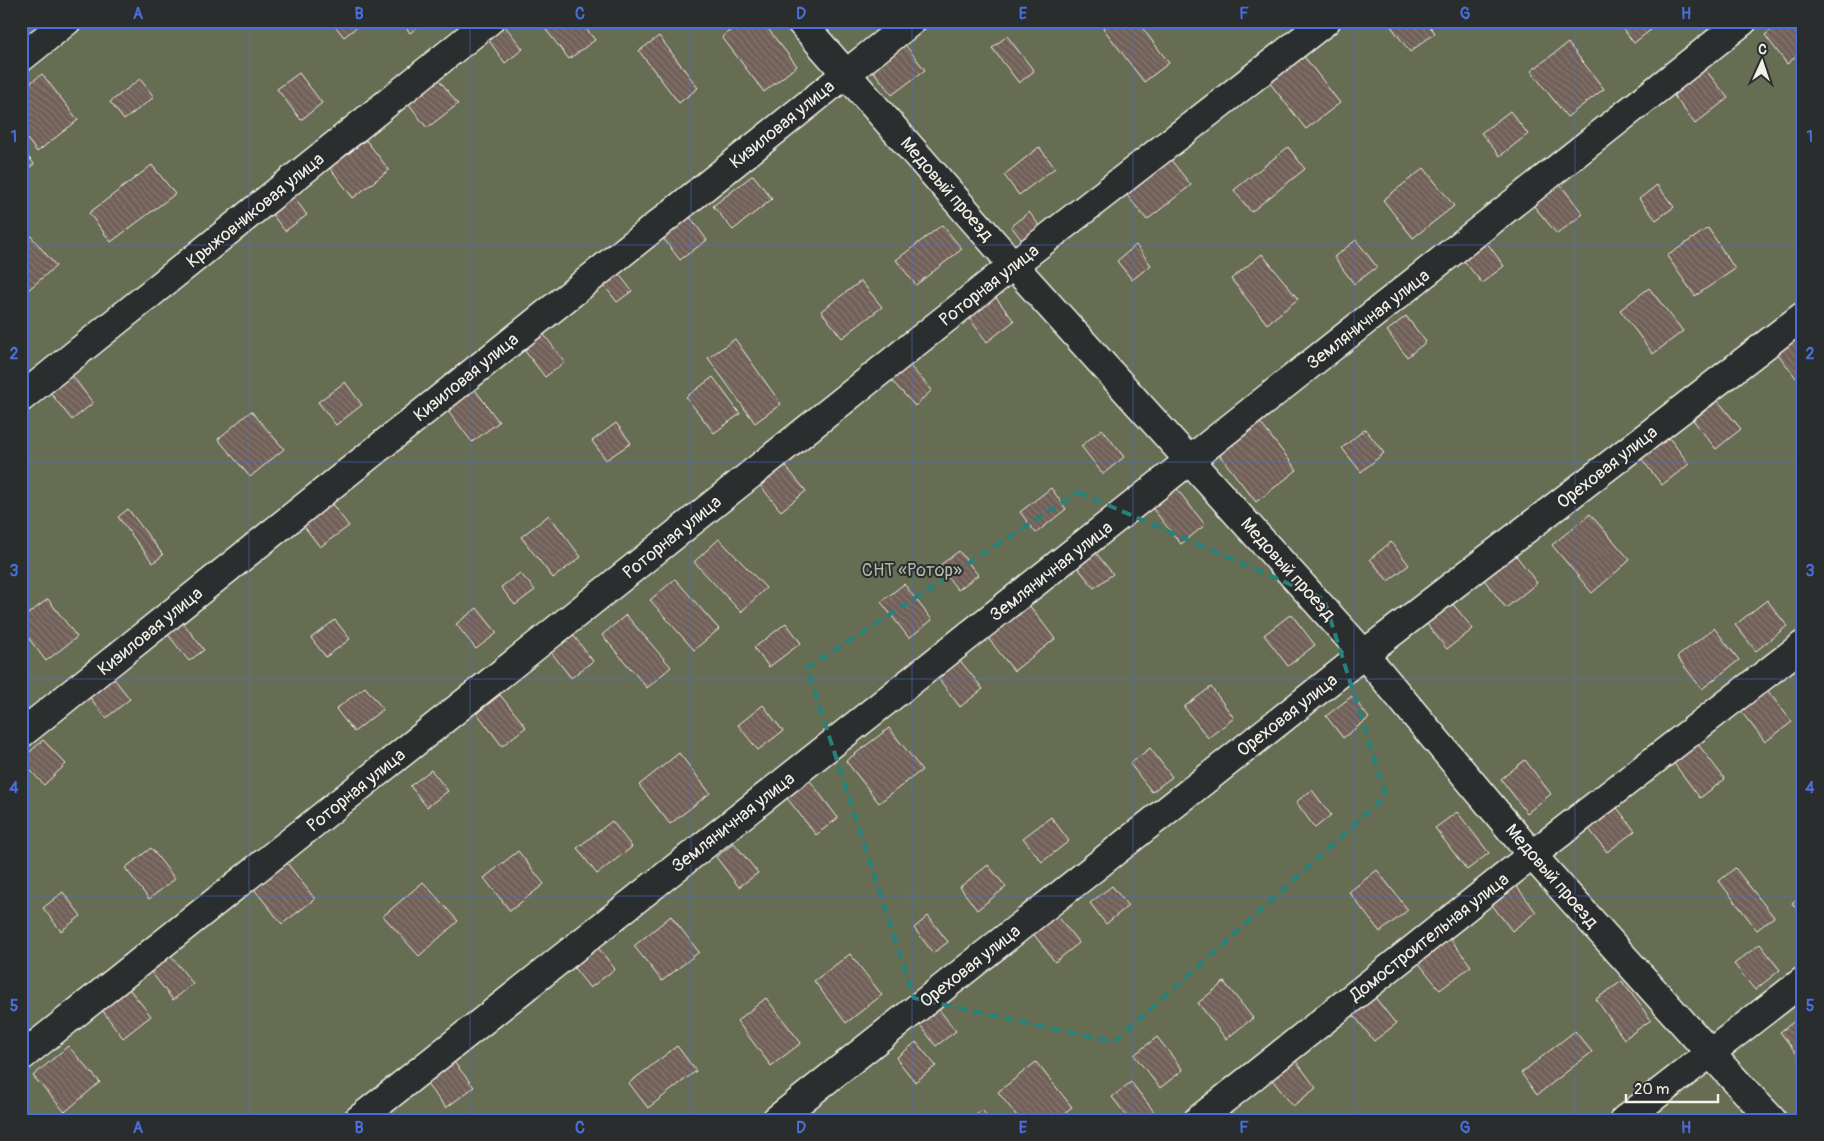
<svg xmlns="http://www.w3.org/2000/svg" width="1824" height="1141" font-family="Pangolin,sans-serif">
<defs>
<pattern id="building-back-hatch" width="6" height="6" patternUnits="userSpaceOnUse" patternTransform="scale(1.25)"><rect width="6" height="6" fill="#706058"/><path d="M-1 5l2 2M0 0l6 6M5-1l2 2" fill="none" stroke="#857770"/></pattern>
</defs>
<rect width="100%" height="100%" fill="#2a2d2e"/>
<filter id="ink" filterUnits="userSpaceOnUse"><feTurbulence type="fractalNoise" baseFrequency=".02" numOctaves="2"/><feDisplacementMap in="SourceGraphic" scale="10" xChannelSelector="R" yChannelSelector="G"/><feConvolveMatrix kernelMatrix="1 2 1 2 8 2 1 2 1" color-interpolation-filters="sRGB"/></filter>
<g filter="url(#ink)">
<rect fill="#666d53" stroke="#adaf9e" x="21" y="21" width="1782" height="1099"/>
<g fill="url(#building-back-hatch)" stroke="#f4f1e8">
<polygon points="331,21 359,21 361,24 344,37"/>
<polygon points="401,21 425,21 410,33"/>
<polygon points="547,21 581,21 595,40 569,59 542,25"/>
<polygon points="742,21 762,21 797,66 764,92 722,37"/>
<polygon points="1111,21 1137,21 1169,63 1144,82 1103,28"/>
<polygon points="1387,21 1426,21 1435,33 1410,52"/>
<polygon points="1617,21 1662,21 1634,43"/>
<polygon points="1782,21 1792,21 1803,35 1803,51 1787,64 1765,35"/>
<polygon points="504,25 523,49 505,63 487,38"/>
<polygon points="659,36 698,88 679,103 639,51"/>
<polygon points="1007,36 1034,71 1019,83 992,48"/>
<polygon points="899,37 925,70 892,95 866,62"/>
<polygon points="1568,43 1604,89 1567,117 1531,71"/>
<polygon points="1303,55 1340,103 1306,129 1269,82"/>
<polygon points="1704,68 1728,98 1695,124 1672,93"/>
<polygon points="299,73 322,103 301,120 277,89"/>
<polygon points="42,74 78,120 37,152 21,131 21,90"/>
<polygon points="436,76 458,104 427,128 405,99"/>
<polygon points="140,79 154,97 124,120 110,102"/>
<polygon points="1510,111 1528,134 1500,156 1481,133"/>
<polygon points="366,140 389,170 353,198 330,168"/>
<polygon points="1039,147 1055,168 1019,195 1004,175"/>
<polygon points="1288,147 1305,169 1251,212 1234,190"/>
<polygon points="21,148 34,164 21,174"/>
<polygon points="1166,154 1191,185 1147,220 1122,189"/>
<polygon points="152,165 175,194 111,242 89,213"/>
<polygon points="1424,168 1454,206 1413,238 1383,200"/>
<polygon points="753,175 772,199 733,230 713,206"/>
<polygon points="1560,184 1583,214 1557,234 1533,205"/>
<polygon points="1657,185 1674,207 1656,220 1639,199"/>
<polygon points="290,192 307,215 285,231 268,209"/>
<polygon points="684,209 707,240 680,260 657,230"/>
<polygon points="1029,212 1045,233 1027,247 1011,226"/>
<polygon points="942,225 962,249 916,285 896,260"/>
<polygon points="1708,228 1735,269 1695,296 1667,256"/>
<polygon points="25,229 56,266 27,291 21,285 21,232"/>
<polygon points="1484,239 1504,266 1482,283 1461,257"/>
<polygon points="1356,240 1377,267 1354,284 1334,257"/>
<polygon points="1136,245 1151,265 1132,280 1117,261"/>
<polygon points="1262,254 1298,299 1267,324 1231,279"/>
<polygon points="615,269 632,291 617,302 600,280"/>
<polygon points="861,281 882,307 842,338 821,311"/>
<polygon points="1649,288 1683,331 1653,354 1620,310"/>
<polygon points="993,294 1014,321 987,342 966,314"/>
<polygon points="1406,316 1426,342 1407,357 1387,331"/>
<polygon points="541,331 565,362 545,377 521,346"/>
<polygon points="1803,333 1803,381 1800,383 1777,353"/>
<polygon points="735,339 781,404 755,423 708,358"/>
<polygon points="909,365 932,390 915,406 892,381"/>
<polygon points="71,374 93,403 72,420 49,391"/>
<polygon points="713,377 740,414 714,433 686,397"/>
<polygon points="345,382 362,405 336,425 318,402"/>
<polygon points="470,383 499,422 472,442 443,404"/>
<polygon points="1718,401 1741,429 1716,449 1693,420"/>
<polygon points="251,411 284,449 250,477 218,439"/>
<polygon points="1258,420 1297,470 1256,502 1217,452"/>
<polygon points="616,423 631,443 606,460 592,441"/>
<polygon points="1102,429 1124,457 1103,474 1081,446"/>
<polygon points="1365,429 1384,453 1361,472 1342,448"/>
<polygon points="1667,435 1689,464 1662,485 1640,457"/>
<polygon points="784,464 806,491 781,511 758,483"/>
<polygon points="1174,485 1205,525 1181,544 1149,504"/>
<polygon points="1051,488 1066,509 1036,533 1020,512"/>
<polygon points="328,499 349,526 320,547 300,521"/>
<polygon points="128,509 163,555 153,563 118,517"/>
<polygon points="1590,514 1630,560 1592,593 1552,545"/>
<polygon points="549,515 581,557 553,578 521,537"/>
<polygon points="719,539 766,588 741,612 694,562"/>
<polygon points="1391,542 1409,565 1388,581 1370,559"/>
<polygon points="1092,548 1113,574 1094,588 1074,563"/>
<polygon points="959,551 978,575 958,590 939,566"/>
<polygon points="1514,553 1537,583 1506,608 1482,577"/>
<polygon points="520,573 535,590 515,605 501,587"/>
<polygon points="675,579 719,629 694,650 650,600"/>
<polygon points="904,584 932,620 909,638 881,602"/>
<polygon points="48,599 77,637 46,661 21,628 21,619"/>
<polygon points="1767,600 1787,626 1756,651 1735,625"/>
<polygon points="1026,601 1055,639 1014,671 984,633"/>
<polygon points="1452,603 1473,629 1447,649 1426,623"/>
<polygon points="477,608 497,633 476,649 456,624"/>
<polygon points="1291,614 1315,645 1288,666 1264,635"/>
<polygon points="626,615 671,667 647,688 602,635"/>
<polygon points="180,619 204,650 189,661 165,631"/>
<polygon points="335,620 350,639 326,657 311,638"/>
<polygon points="786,623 801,643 769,667 754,648"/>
<polygon points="1714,628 1739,660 1702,689 1677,657"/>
<polygon points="570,631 593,661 571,678 548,648"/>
<polygon points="957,657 983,689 960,707 935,674"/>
<polygon points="111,675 130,699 106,718 87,694"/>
<polygon points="365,687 383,709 354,732 336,709"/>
<polygon points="1211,687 1234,718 1208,738 1184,707"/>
<polygon points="1767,690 1792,722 1765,742 1740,710"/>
<polygon points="500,695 526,727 502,746 477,713"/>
<polygon points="1352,696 1369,718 1343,738 1326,716"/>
<polygon points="763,705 783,731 758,750 738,725"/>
<polygon points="889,728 922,770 879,803 846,761"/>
<polygon points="43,740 66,764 44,785 21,760"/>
<polygon points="1697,743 1725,779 1700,798 1673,762"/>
<polygon points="1150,748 1172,777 1152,792 1130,764"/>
<polygon points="679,753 710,793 670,824 639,785"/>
<polygon points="1525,760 1551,794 1527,813 1501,779"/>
<polygon points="431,770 448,791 427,807 410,786"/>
<polygon points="810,781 838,818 816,835 787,798"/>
<polygon points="1312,790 1331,815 1315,828 1296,802"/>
<polygon points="1614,804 1635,831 1607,852 1586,825"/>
<polygon points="1457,812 1489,853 1467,870 1435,828"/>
<polygon points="1051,817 1069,841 1042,862 1023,838"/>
<polygon points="612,821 632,847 597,874 577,848"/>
<polygon points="734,843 758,873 739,887 716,857"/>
<polygon points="151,848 175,879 149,899 125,868"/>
<polygon points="518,851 544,884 510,911 484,878"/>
<polygon points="283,858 315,899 282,924 250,884"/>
<polygon points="988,865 1006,887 977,910 960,887"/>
<polygon points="1735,868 1774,917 1757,930 1719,881"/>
<polygon points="1377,870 1408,910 1380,932 1349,892"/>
<polygon points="1511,879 1536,912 1512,931 1486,897"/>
<polygon points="423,882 458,921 419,956 383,916"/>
<polygon points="1112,886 1128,906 1106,924 1090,903"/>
<polygon points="63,892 81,916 61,931 43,908"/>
<polygon points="1803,894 1803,917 1792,903"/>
<polygon points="1055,913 1079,943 1055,962 1032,932"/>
<polygon points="671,916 699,952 662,981 634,946"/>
<polygon points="928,916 948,942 933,953 914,928"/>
<polygon points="1445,932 1471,966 1440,990 1413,956"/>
<polygon points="1760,944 1780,970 1755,990 1734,964"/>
<polygon points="596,945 615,969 590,988 571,964"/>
<polygon points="168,952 193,984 173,1000 148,968"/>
<polygon points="850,954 882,995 846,1023 814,981"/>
<polygon points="1622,981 1651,1020 1624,1039 1596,999"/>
<polygon points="1224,982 1253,1018 1226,1039 1198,1003"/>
<polygon points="126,985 151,1016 123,1038 99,1006"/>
<polygon points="1374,996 1396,1024 1374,1041 1352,1013"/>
<polygon points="766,998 801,1043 771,1066 737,1021"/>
<polygon points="933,1002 956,1031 936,1046 914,1017"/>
<polygon points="1803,1015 1803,1062 1780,1032"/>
<polygon points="1575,1031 1592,1052 1537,1095 1521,1073"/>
<polygon points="1157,1037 1183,1070 1160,1088 1134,1055"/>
<polygon points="916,1042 936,1066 915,1082 896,1058"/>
<polygon points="68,1046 100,1082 65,1112 33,1076"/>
<polygon points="677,1046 696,1071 648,1108 629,1083"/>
<polygon points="1293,1057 1316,1088 1293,1106 1269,1076"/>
<polygon points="453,1061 474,1087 446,1108 425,1082"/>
<polygon points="1036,1062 1072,1107 1056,1120 1020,1120 998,1092"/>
<polygon points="1131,1082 1158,1117 1154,1120 1130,1120 1112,1097"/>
<polygon points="982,1110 990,1120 970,1120"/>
</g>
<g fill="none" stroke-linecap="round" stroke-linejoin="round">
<g stroke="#f4f1e8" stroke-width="31">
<g id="street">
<polyline points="800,21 1013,265 1364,654 1532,855 1710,1053 1772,1120"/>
<polyline points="21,58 67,21"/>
<polyline points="21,398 489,21"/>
<polyline points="21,734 912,21"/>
<polyline points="21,1057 1013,265 1326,21"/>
<polyline points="358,1120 1743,21"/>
<polyline points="776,1120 1364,654 1803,316"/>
<polyline points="1198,1120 1532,855 1803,645"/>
<polyline points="1624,1120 1803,981"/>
</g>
</g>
<use href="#street" stroke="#2a2d2e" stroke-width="28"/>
</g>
</g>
<path fill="none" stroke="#26827a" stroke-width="4" stroke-dasharray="10 6" stroke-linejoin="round" d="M1078,492L1324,599L1386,796L1114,1042L914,998L807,668Z"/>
<path fill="none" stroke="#486fdb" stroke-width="1" stroke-opacity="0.55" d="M249,21V1120M470,21V1120M691,21V1120M912,21V1120M1133,21V1120M1354,21V1120M1575,21V1120M21,245H1803M21,462H1803M21,679H1803M21,896H1803"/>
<g text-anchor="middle" stroke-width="4" stroke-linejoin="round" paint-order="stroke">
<g font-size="18" fill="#f4f1e8" stroke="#2a2d2e">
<text transform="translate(782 124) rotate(-39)" y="6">Кизиловая улица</text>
<text transform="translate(947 189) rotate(49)" y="6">Медовый проезд</text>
<text transform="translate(255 210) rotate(-39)" y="6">Крыжовниковая улица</text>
<text transform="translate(989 285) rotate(-38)" y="6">Роторная улица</text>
<text transform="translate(1368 319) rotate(-38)" y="6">Земляничная улица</text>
<text transform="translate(466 377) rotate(-39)" y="6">Кизиловая улица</text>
<text transform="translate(1607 467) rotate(-38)" y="6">Ореховая улица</text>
<text transform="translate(672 537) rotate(-39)" y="6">Роторная улица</text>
<text transform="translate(1288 569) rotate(48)" y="6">Медовый проезд</text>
<text transform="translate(1051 571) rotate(-38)" y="6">Земляничная улица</text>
<text transform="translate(150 631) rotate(-39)" y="6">Кизиловая улица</text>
<text transform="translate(1287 715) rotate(-38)" y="6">Ореховая улица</text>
<text transform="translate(356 790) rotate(-39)" y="6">Роторная улица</text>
<text transform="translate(733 822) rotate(-38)" y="6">Земляничная улица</text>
<text transform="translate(1552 876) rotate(49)" y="6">Медовый проезд</text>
<text transform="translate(1429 937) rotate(-38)" y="6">Домостроительная улица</text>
<text transform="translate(970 966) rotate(-38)" y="6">Ореховая улица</text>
</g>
<g font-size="18" fill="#b4b6a5" stroke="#2a2d2e">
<text x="912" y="576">СНТ «Ротор»</text>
</g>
</g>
<rect width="1824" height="1141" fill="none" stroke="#2a2d2e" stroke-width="55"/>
<g transform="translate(1762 62) rotate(3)" stroke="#2a2d2e" stroke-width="4" paint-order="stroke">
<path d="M0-4L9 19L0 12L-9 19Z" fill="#f4f1e8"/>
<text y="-8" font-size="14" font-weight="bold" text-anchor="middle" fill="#f4f1e8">С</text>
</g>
<path d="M1626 1094v8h92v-8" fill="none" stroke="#f4f1e8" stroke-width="2.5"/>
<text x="1634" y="1094" font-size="15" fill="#f4f1e8" stroke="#2a2d2e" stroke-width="4" paint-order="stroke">20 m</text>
<rect x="28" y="28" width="1768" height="1086" fill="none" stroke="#486fdb" stroke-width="2"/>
<g font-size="16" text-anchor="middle" font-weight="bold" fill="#486fdb">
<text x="138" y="19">A</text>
<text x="359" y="19">B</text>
<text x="580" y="19">C</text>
<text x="801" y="19">D</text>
<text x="1023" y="19">E</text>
<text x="1244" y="19">F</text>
<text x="1465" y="19">G</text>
<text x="1686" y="19">H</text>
<text x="14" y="142">1</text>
<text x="1810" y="142">1</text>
<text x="14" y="359">2</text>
<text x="1810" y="359">2</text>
<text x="14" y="576">3</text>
<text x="1810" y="576">3</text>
<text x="14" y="793">4</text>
<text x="1810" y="793">4</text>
<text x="14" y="1011">5</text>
<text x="1810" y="1011">5</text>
<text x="138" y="1133">A</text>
<text x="359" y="1133">B</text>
<text x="580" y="1133">C</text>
<text x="801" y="1133">D</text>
<text x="1023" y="1133">E</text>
<text x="1244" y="1133">F</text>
<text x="1465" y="1133">G</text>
<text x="1686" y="1133">H</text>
</g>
</svg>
